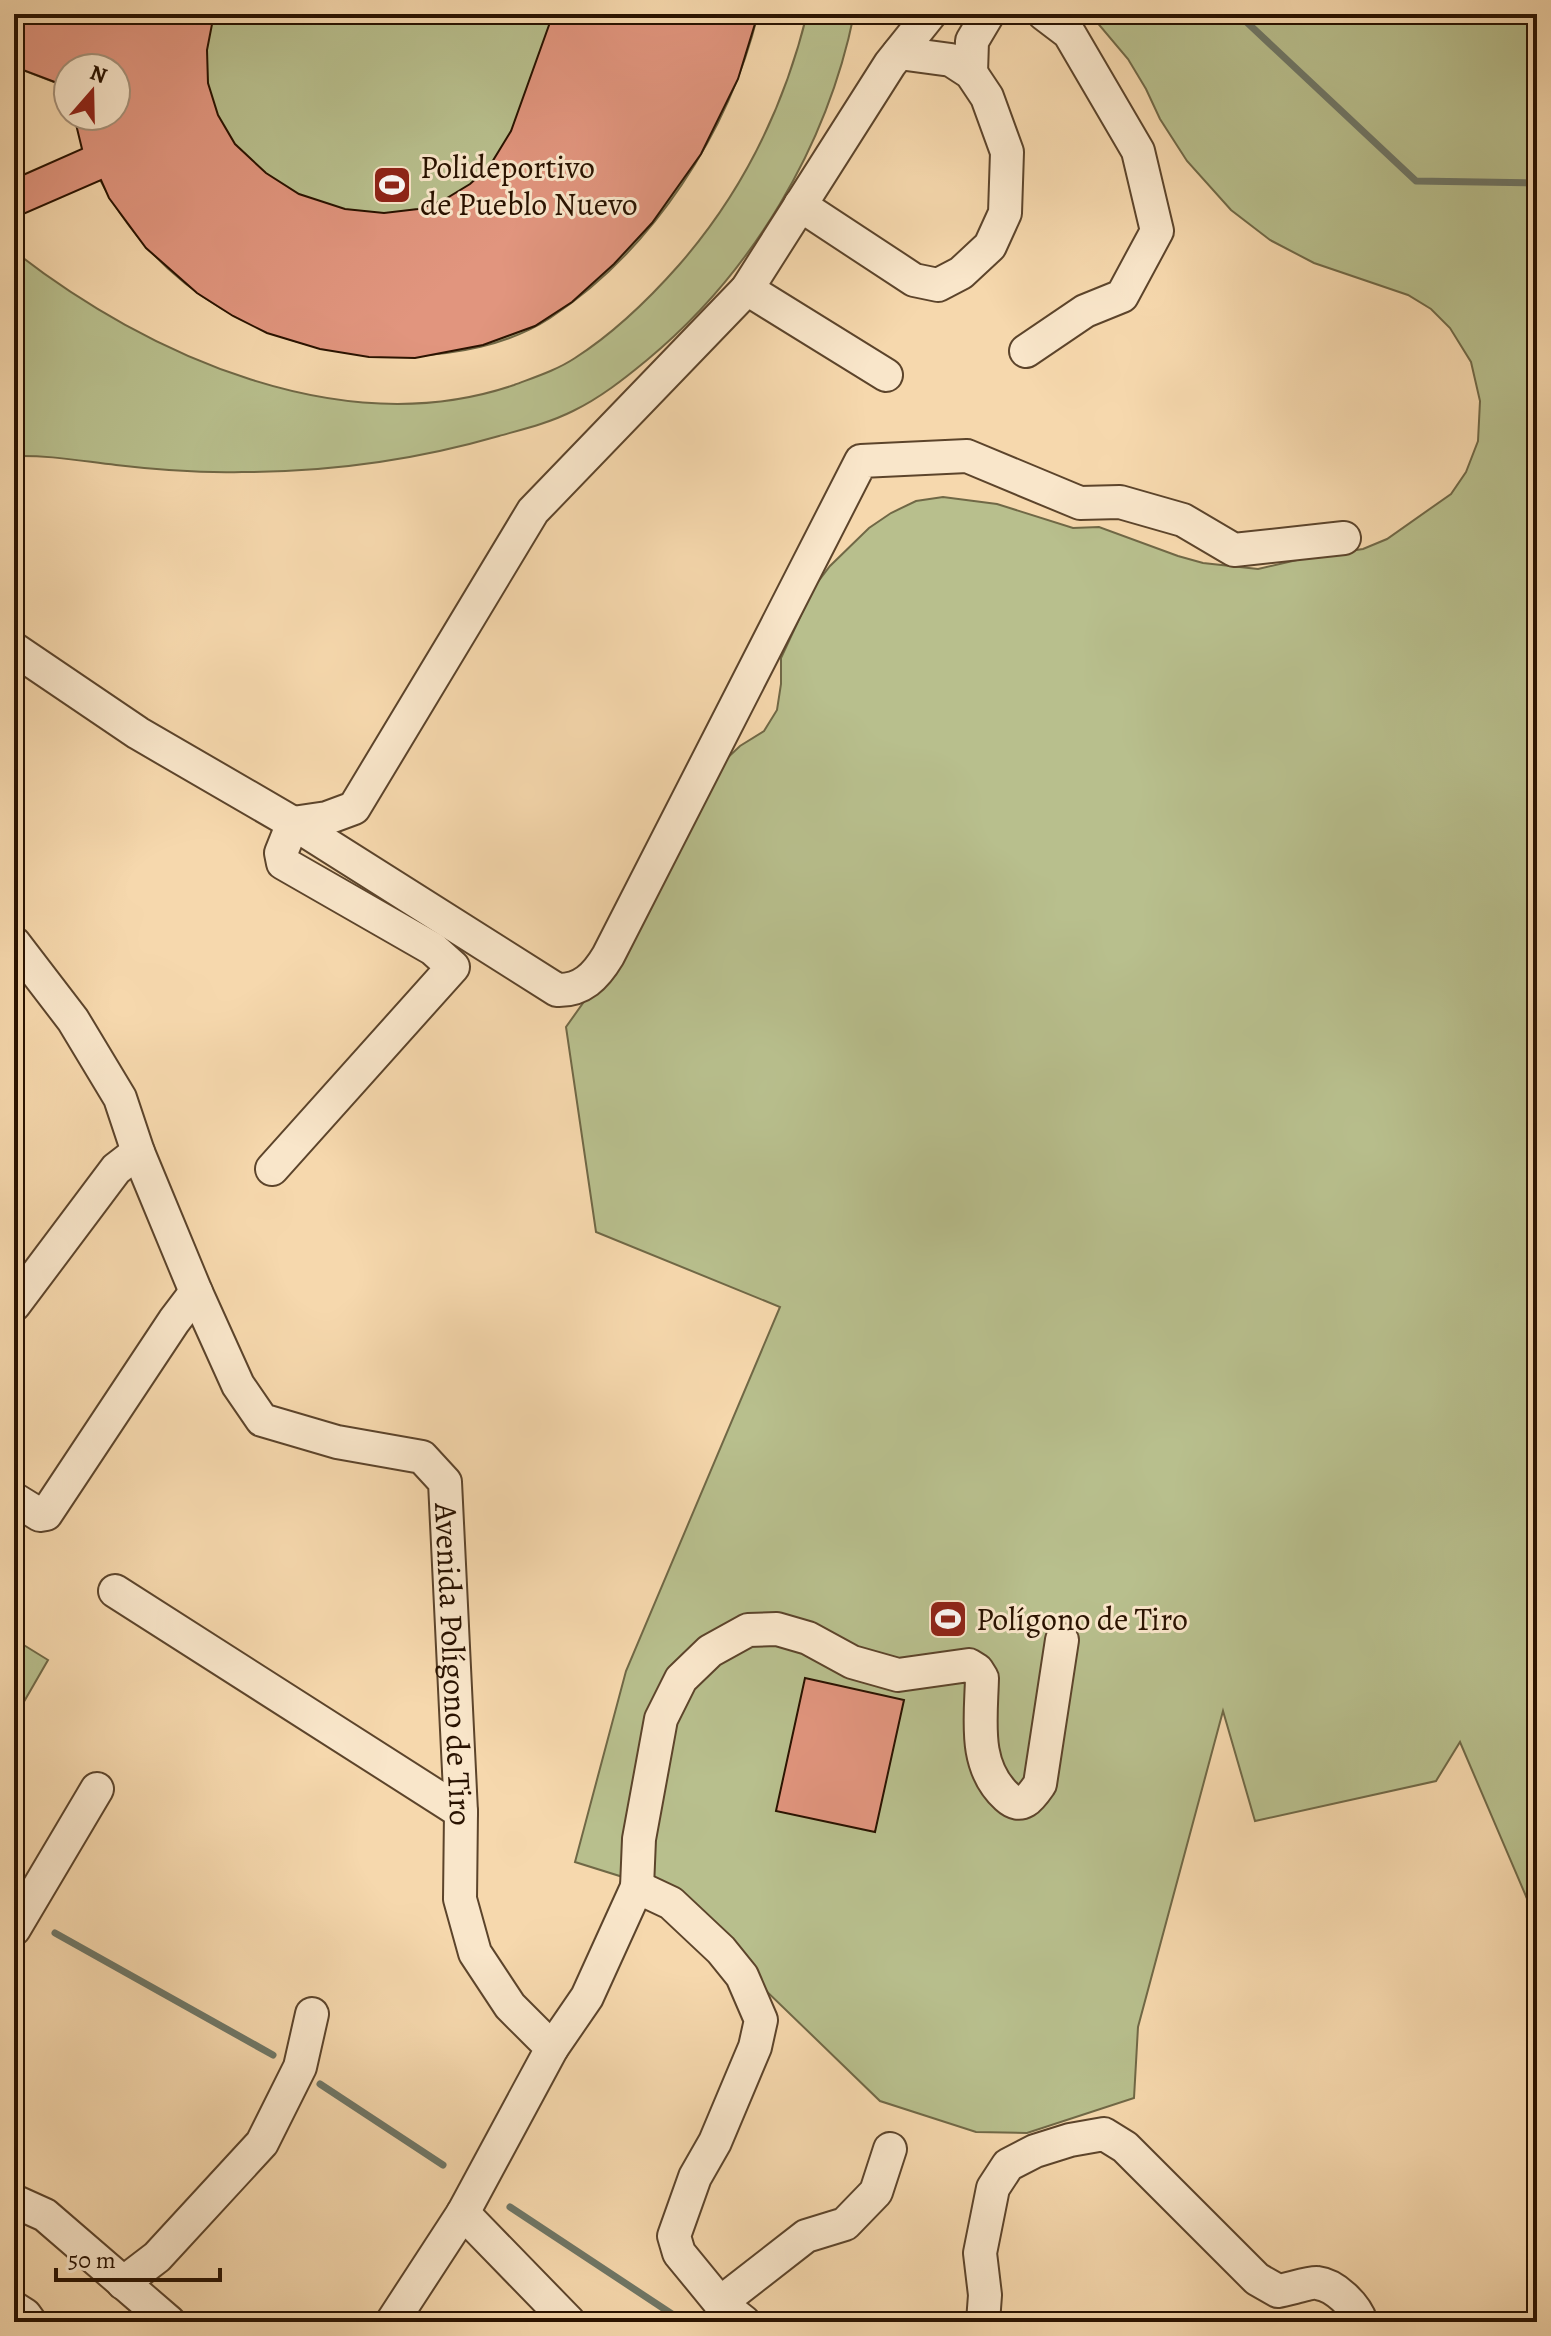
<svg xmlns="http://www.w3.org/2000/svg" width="1551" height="2336" font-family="Alegreya,serif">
<rect width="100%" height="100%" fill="#f6d8ad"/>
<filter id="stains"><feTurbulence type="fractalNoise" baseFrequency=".0025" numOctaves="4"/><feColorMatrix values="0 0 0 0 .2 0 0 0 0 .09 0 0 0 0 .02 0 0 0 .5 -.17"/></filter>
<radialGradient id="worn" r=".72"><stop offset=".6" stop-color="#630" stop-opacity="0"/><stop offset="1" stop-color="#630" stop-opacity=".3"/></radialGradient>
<g fill="#b8bf8d" stroke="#706846" stroke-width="2">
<path d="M18,14H758C729,132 653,250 550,318C509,345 454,355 406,356C270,358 153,290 93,166L116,116V68H68V90L67,87L15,67Z"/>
<path d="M807,14H854C827,147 752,273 647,360C624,379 600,398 573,411C549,423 524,429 499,436C416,460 328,472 242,472C200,473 158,470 116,465C81,461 49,455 14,456V251C149,357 344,443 514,385C535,377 557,370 575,358C614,333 649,299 679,265C742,193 784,107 807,14Z"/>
<polygon points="1090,14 1537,14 1537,1922 1460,1742 1436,1781 1255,1821 1223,1711 1138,2027 1134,2098 1027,2133 976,2132 880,2101 661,1889 575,1862 626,1671 780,1307 596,1232 566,1027 610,965 722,763 740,746 764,731 777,710 781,684 781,658 814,587 830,566 869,528 891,513 916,501 943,497 997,504 1073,528 1099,527 1178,556 1203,563 1258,569 1310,557 1363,549 1387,539 1451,494 1466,472 1478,441 1480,401 1471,362 1450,328 1431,309 1408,295 1314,263 1270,240 1231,210 1187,161 1160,119 1146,89 1128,59"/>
<polygon points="14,1639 48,1660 14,1719"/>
</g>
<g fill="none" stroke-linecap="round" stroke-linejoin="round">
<g stroke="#6f7767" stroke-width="7">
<polyline points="1238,14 1416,181 1537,183"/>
<polyline points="55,1933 273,2055"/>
<polyline points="320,2084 443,2165"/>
<polyline points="510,2207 684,2322"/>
</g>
</g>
<g fill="#e1957e" stroke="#291200" stroke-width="2">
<polygon points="18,14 214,14 207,50 208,83 218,115 235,144 266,173 299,194 345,209 384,213 418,209 442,201 470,184 489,167 511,131 553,14 758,14 738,79 701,154 652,223 614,264 572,302 535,326 483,345 415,358 369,357 320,349 267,333 233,316 197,293 146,248 109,198 101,180 14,218 14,179 82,149 74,116 116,116 116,68 68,68 68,87 15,67 17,60"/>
<polygon points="805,1678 904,1700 875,1832 776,1811"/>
</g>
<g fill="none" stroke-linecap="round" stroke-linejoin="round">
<g stroke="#5c442b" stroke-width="36">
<g id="minor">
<polyline points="971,73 972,41 988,14"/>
<polyline points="800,205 914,280 938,285 961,273 990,246 1005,213 1007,152 987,97 971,73 951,60 899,53"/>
<polyline points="747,289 886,375"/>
<polyline points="1026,351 1085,311 1122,296 1157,231 1138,151 1069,33 1044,14"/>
<path d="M14,649L138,733L293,823L557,990C582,991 596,976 608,956L861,461L967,456L1080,503L1120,502L1183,520L1234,550L1344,538"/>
<polyline points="293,823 327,818 354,808 533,511 747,289 890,64 930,14"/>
<path id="s1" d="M14,943L73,1020L120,1098L138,1152L196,1292L238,1385L262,1420L337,1442L422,1457L445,1482L461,1812L460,1899L475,1953L510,2006L552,2048L463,2213L392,2322"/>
<polyline points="272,1169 453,967 433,949 283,863 281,853 293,823"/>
<polyline points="14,1305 116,1169 138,1152"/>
<polyline points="14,1499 40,1515 46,1514 174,1321 196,1292"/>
<polyline points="115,1591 461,1812"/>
<path d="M637,1887L639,1839L661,1719L681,1679L710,1651L748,1630L777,1629L808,1638L852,1662L898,1675L969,1665L977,1670L982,1678C981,1720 973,1766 1007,1797C1022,1811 1031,1797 1040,1784L1062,1640"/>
<polyline points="14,1929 97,1789"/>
<polyline points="552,2048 587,1997 637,1887 671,1903 721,1950 742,1976 761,2020 755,2047 715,2142 695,2177 674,2236 679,2253 720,2303 744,2322"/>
<polyline points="14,2201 45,2215 169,2322"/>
<polyline points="463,2213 569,2322"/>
<polyline points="123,2283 157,2257 262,2143 300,2067 312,2014"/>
<polyline points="720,2303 806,2236 845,2224 876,2192 890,2149"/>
<polyline points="14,2308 25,2315 30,2322"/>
<path d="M983,2322L985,2295L980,2253L993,2188L1008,2165L1035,2151L1070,2140L1104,2134L1125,2147L1257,2279L1278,2291C1287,2290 1310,2282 1317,2283C1335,2285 1356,2306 1361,2322"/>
</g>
</g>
<use href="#minor" stroke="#f9e6ca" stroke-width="32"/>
</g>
<defs>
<g id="stadium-square" transform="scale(2)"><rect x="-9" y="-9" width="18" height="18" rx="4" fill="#8f2418" stroke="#f9e6ca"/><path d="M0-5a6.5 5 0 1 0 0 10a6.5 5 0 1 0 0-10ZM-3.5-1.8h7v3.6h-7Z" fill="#fff"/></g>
</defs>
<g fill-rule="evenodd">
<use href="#stadium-square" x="392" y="185"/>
<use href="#stadium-square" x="948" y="1619"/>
</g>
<g text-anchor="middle" stroke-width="6" stroke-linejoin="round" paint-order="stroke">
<g font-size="32" fill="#291200" stroke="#f9e6ca" text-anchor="start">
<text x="420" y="178">Polideportivo<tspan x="420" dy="37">de Pueblo Nuevo</tspan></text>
<text x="976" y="1630">Polígono de Tiro</text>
</g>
<g font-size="32" fill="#291200" stroke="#f9e6ca">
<text dy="11" stroke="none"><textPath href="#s1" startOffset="922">Avenida Polígono de Tiro</textPath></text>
</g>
</g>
<rect width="1551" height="2336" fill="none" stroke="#f6d8ad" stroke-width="48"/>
<rect x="16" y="16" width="1519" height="2304" fill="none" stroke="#291200" stroke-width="4"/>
<rect x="24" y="24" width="1503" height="2288" fill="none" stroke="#291200" stroke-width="2"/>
<g transform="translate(92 92) rotate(20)"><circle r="38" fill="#f9e6ca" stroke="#a69179" stroke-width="2"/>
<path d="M0-6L14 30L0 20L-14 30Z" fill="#8f2418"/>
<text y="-12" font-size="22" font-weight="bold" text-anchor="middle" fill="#291200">N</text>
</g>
<path d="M56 2268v12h164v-12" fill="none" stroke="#291200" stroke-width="4"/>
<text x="68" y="2268" font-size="24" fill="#291200" stroke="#f9e6ca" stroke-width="6" paint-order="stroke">50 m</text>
<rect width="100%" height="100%" filter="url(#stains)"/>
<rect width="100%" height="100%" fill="url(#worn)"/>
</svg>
